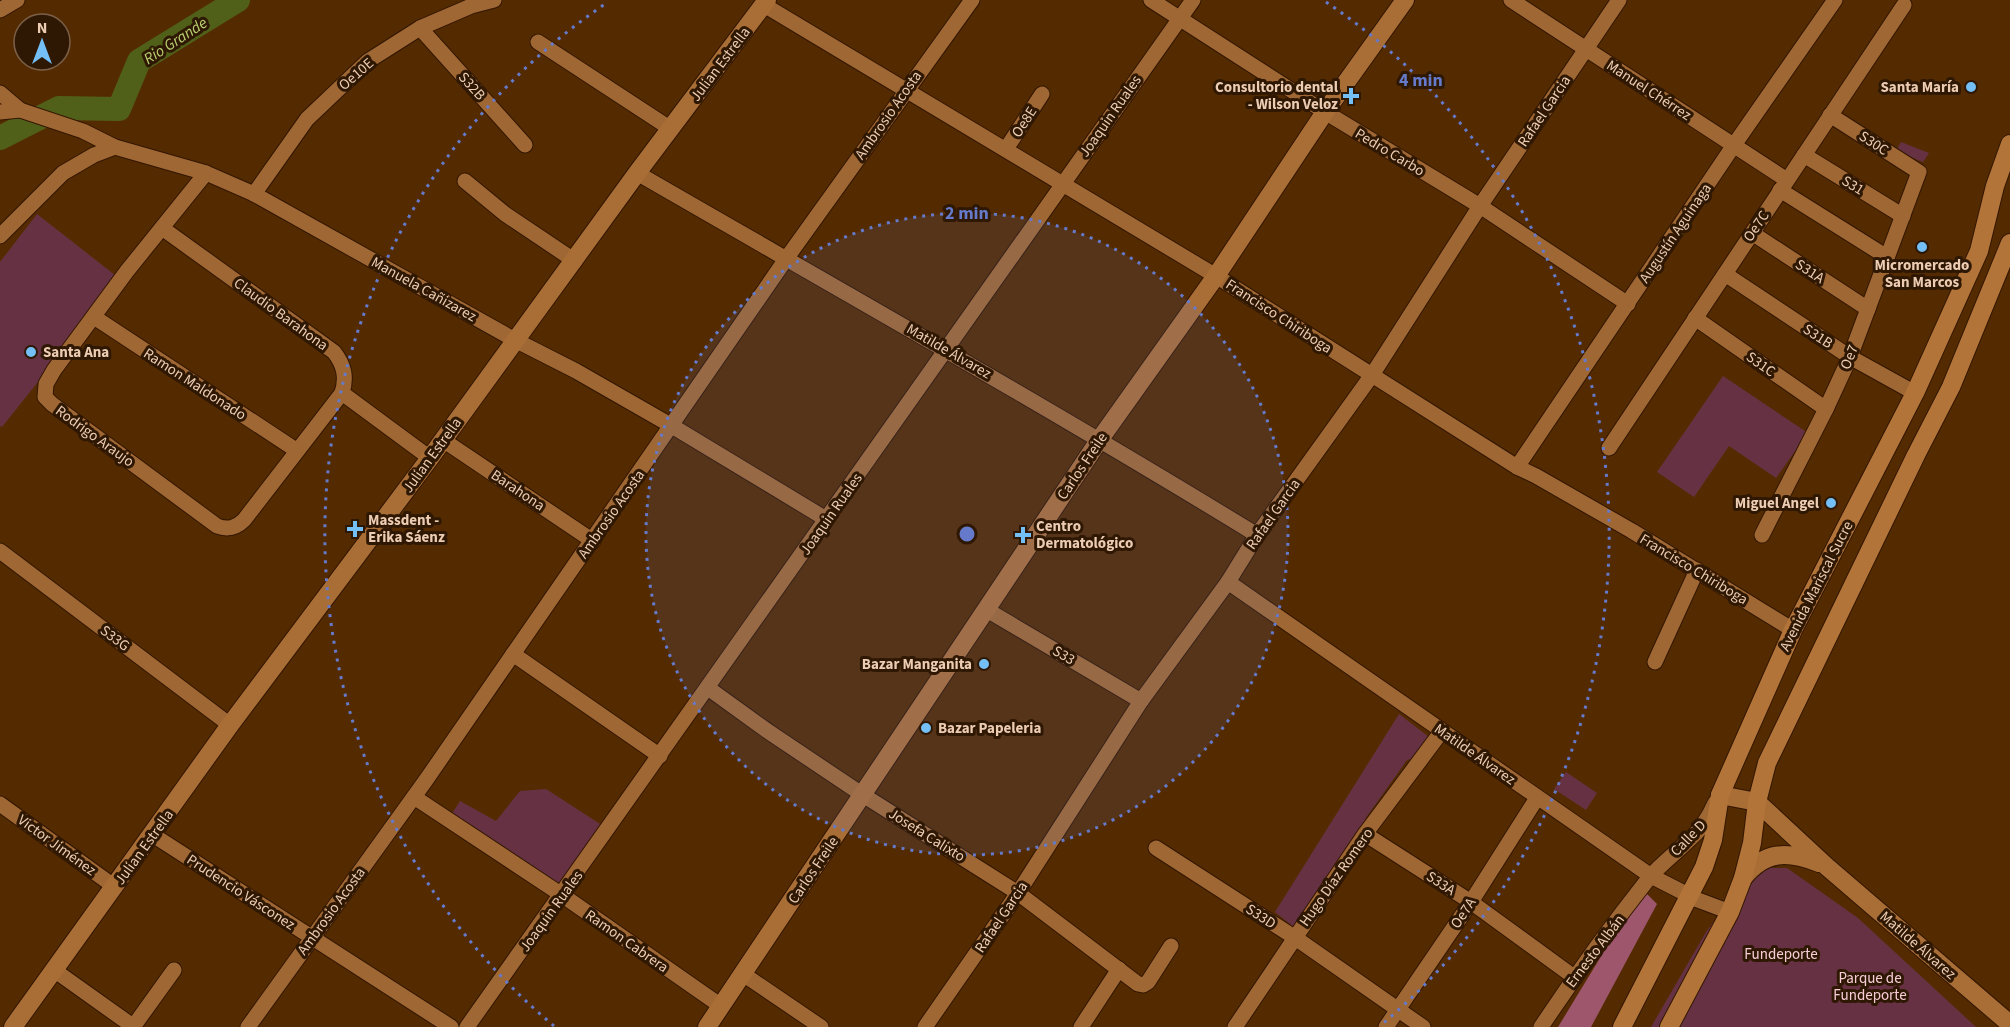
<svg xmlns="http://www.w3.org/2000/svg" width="2010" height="1027" font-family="'Source Sans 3',sans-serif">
<rect width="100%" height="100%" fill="#542b00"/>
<g fill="#663243">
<polygon points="1901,142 1929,153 1923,162 1896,151"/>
<polygon points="37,214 120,279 2,427 0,426 0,262"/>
<polygon points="1723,376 1808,433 1776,478 1729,446 1694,497 1657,472"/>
<polygon points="1399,714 1433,740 1422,756 1407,760 1365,819 1367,843 1301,933 1275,912"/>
<polygon points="1566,772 1597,793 1586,810 1554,789"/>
<polygon points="546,789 614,833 572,893 451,815 460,801 496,821 520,791"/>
<polygon points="1760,868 1787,868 1858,918 1976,1027 1651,1027 1706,932 1739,886"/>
</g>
<polygon fill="#9d566c" points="1642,889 1657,904 1591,1027 1558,1027"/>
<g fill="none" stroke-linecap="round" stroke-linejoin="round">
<polyline stroke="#516018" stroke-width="24" points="0,138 59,108 119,109 139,61 238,0"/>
<g stroke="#321600" stroke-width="17">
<g id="street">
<polyline points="764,0 764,5 1216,276 1517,467 1536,476 1632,531 1793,630"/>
<polyline points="1151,0 1325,112 1480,206 1628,304"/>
<polyline points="1511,0 1787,180"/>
<polyline points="0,10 17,0"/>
<polyline points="420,28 525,145"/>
<polyline points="538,42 671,129"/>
<polyline points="0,93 20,110"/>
<polyline points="0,112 20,110 83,131 115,147 206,173 254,194 515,340 576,371 672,426 826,519"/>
<polyline points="1006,149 1042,94"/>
<polyline points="1804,155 1903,216"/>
<path d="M206,173L127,271L54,370L46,384L45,397L52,404L217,526C228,530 236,528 244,520L342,393"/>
<path d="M637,173C845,293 1053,410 1257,535"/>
<polyline points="465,181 505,214 575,261"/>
<polyline points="1780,190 1887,257"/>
<polyline points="254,194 307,119 368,61 420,28 471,6 494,0"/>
<path d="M162,228L334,352C344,365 347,377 342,393L430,458"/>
<polyline points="1752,233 1868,309"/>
<polyline points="0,236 63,173 94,155 115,147"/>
<polyline points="1725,274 1850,357 1915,393"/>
<polyline points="94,317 296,450"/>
<polyline points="1695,318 1826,409"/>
<polyline points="443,440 593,541"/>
<polyline points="1609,448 1904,5"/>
<polyline points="1517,467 1734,145 1835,0"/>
<polyline points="1762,535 1826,409 1850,357 1919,172 1830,115"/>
<polyline points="0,551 230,725"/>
<polyline points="1228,582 1651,876 1698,900 1730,912"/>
<polyline points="987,610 1141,701"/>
<polyline points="513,654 660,756"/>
<polyline points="1655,662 1697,570"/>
<polyline points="708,688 769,732 863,795 1018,893 1138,984 1143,985 1148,982 1171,946"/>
<polyline points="414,797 562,895 721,1006"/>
<polyline points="0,804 115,887"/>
<polyline points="1365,834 1471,902 1574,977"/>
<polyline points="153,835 451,1027"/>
<polyline points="1156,848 1294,937 1423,1027"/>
<polyline points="54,970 134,1027"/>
<polyline points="743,974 821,1027"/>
<polyline points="133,1027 174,970"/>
<polyline points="248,1027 426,780 786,259 972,0"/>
<polyline points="467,1027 1193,0"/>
<polyline points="925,1027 1018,893 1141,701 1228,582 1257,535 1372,375 1480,206 1619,0"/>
<polyline points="1081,1027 1119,969"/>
<polyline points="1235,1027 1365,834 1442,731"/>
<polyline points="1386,1027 1471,902 1537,798"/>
<path d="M1541,1027C1575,976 1611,926 1649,878C1661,864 1676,853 1689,840C1701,830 1709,817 1715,803"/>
</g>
</g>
<g stroke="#321600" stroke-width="20">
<g id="secondary">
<polyline points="1720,795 1757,802 1826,866 2010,1024"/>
<path d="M1743,878C1765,850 1788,851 1819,863"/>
<polyline points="13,1027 230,725 430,458 637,173 767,0"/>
<polyline points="707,1027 1100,439 1216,276 1325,112 1405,0"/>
</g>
</g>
<g stroke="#321600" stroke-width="20">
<g id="primary">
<polyline points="1622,1027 1704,867 1713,840 1720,795 1793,630 1915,393 1979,251 1995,186 2010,144"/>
<polyline points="1669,1027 1730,912 1743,878 1752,843 1757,802 1767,763 1916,455 1951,387 2010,243"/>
</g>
</g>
<use href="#street" stroke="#9f6733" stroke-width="15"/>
<use href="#secondary" stroke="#a96d36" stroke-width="18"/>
<use href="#primary" stroke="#b37439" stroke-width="18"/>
</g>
<circle cx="967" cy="534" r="321" fill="#657acb" fill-opacity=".12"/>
<g fill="none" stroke="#657acb" stroke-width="3" stroke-dasharray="3 6">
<circle cx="967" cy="534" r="321"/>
<path d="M554 1026A642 642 0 0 1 608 2M1326 2A642 642 0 0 1 1380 1026"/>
</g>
<g fill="#74c0f6" stroke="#2f1803" stroke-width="2">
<circle cx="1971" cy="87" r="6"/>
<path d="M1348 87h6v6h6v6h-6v6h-6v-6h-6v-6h6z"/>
<circle cx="1922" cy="247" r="6"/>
<circle cx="31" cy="352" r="6"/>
<circle cx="1831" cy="503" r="6"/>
<path d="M352 520h6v6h6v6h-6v6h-6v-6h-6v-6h6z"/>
<path d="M1020 526h6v6h6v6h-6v6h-6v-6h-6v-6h6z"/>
<circle cx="984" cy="664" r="6"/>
<circle cx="926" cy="728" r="6"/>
</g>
<g text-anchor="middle" stroke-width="6" stroke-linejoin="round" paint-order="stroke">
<g font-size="15" fill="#ecccb3" stroke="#2f1803">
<text transform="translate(720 64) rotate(-53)" y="5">Julian Estrella</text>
<text transform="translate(356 74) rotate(-41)" y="5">Oe10E</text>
<text transform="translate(472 86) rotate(48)" y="5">S32B</text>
<text transform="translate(1649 90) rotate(33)" y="5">Manuel Chérrez</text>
<text transform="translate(1544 111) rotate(-56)" y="5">Rafael Garcia</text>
<text transform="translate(888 115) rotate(-55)" y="5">Ambrosio Acosta</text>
<text transform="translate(1110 116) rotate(-55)" y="5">Joaquin Ruales</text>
<text transform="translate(1024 122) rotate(-57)" y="5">Oe8E</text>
<text transform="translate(1874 143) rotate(33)" y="5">S30C</text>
<text transform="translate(1390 152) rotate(31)" y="5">Pedro Carbo</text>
<text transform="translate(1853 185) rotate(32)" y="5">S31</text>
<text transform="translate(1756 226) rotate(-56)" y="5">Oe7C</text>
<text transform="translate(1675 233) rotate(-56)" y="5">Augustín Aguinaga</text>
<text transform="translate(1810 271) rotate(33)" y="5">S31A</text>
<text transform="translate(424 289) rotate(29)" y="5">Manuela Cañizarez</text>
<text transform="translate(281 314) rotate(36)" y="5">Claudio Barahona</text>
<text transform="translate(1279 316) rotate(33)" y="5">Francisco Chiriboga</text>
<text transform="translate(1818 336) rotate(33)" y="5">S31B</text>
<text transform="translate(949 351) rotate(30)" y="5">Matilde Álvarez</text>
<text transform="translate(1849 357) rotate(-68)" y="5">Oe7</text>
<text transform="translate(1761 364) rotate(35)" y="5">S31C</text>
<text transform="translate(195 384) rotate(33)" y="5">Ramon Maldonado</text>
<text transform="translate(95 436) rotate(36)" y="5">Rodrigo Araujo</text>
<text transform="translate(432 455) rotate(-54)" y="5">Julian Estrella</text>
<text transform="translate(1082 466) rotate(-56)" y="5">Carlos Freile</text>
<text transform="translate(518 490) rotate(34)" y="5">Barahona</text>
<text transform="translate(611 514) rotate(-55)" y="5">Ambrosio Acosta</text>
<text transform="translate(831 514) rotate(-55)" y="5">Joaquin Ruales</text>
<text transform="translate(1273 514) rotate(-55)" y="5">Rafael Garcia</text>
<text transform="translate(1694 569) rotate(31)" y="5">Francisco Chiriboga</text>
<text transform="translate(1816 586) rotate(-63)" y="5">Avenida Mariscal Sucre</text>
<text transform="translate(115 638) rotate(37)" y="5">S33G</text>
<text transform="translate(1064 655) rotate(31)" y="5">S33</text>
<text transform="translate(1475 754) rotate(35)" y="5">Matilde Álvarez</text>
<text transform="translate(927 835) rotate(32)" y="5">Josefa Calixto</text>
<text transform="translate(1688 838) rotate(-46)" y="5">Calle D</text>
<text transform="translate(57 845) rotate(36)" y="5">Victor Jiménez</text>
<text transform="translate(144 847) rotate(-54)" y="5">Julian Estrella</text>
<text transform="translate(813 870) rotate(-56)" y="5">Carlos Freile</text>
<text transform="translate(1336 877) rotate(-55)" y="5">Hugo Díaz Romero</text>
<text transform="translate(1441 883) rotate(33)" y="5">S33A</text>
<text transform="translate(241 892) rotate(33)" y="5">Prudencio Vásconez</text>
<text transform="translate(331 911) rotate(-54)" y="5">Ambrosio Acosta</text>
<text transform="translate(551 911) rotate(-54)" y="5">Joaquin Ruales</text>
<text transform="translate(1463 913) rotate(-56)" y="5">Oe7A</text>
<text transform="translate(1261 916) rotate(33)" y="5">S33D</text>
<text transform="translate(1001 917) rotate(-56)" y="5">Rafael Garcia</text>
<text transform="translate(627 941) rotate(35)" y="5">Ramon Cabrera</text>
<text transform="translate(1918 945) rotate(41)" y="5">Matilde Álvarez</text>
<text transform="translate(1595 951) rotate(-53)" y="5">Ernesto Albán</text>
</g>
<g font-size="15" font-weight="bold" fill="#ecccb3" stroke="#2f1803" text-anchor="end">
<text x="1338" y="92">Consultorio dental<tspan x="1338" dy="17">- Wilson Veloz</tspan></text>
<text x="1959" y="92">Santa María</text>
<text x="1922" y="270" text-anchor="middle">Micromercado<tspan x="1922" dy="17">San Marcos</tspan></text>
<text x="43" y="357" text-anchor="start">Santa Ana</text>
<text x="1819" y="508">Miguel Angel</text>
<text x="368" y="525" text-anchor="start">Massdent -<tspan x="368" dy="17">Erika Sáenz</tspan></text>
<text x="1036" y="531" text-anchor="start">Centro<tspan x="1036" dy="17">Dermatológico</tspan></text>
<text x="972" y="669">Bazar Manganita</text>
<text x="938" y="733" text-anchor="start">Bazar Papeleria</text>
</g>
<g font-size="15" fill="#f8cdd8" stroke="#2f1803">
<text x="1781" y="959">Fundeporte</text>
<text x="1870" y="983">Parque de<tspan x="1870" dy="17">Fundeporte</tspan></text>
</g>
<g font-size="16" font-style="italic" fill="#b8d06f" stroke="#2f1803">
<text transform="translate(175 40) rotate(-33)" y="6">Rio Grande</text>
</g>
</g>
<circle cx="967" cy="534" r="9" fill="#657acb" stroke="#2f1803" stroke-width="3"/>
<g font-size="18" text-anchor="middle" font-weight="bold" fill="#657acb" stroke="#2f1803" stroke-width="6" stroke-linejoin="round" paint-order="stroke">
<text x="1421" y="86">4 min</text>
<text x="967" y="219">2 min</text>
</g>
<g transform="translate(42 42)"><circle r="28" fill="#2f1803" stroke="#7b6049" stroke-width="1.5"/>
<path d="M0-4.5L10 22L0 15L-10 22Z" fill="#74c0f6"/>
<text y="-9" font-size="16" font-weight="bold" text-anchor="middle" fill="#ecccb3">N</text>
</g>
</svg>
